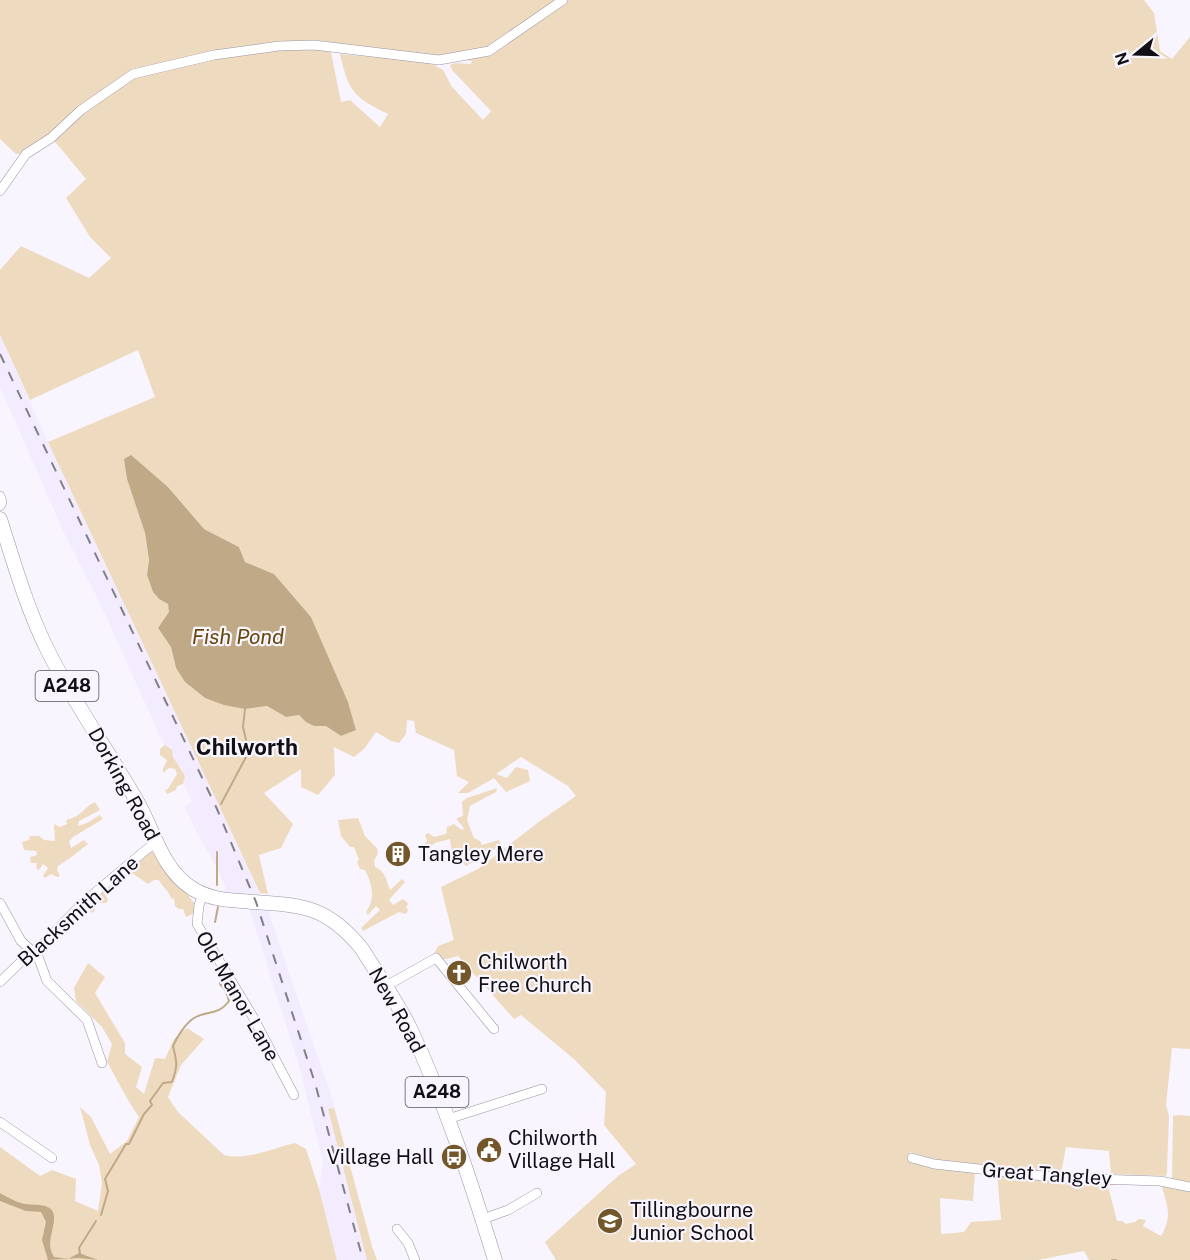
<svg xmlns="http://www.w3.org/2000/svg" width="1190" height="1260" font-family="'Public Sans',sans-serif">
<rect width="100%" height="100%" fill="#f8f5fe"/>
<polygon fill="#f3ecfe" points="0,335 48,442 268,911 334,1104 373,1260 337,1260 319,1189 323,1162 298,1062 247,902 221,894 226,887 211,857 201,841 184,806 192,802 160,736 99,601 66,537 0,387"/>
<g fill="#eedbbf" fill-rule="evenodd">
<path d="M0,0H1144L1154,13L1160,51L1172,59L1190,37V1049L1172,1048L1166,1105L1169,1116L1167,1171L1166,1176L1111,1174L1109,1151L1066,1147L1061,1173L941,1161L910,1152L909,1162L975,1171L973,1201L940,1198L941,1234L964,1232L971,1222L1001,1220L997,1173L1130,1182L1108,1186L1117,1221H1122L1126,1224L1135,1222L1139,1219L1146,1220L1143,1226L1161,1236C1173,1216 1167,1205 1161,1184L1190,1192V1260H1089L1084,1251L1038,1260H556L545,1242L618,1176L636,1164L604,1125L606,1092L575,1060L521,1015L514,1019L458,956L447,959H431L438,946L454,940L441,887L478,869L540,821L576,796L568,786L521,757L496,774L507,778L516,767L528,770L530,781L506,792L494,778L468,793H458L469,782L457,776L454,750L416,733L414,721L407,720L406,734L399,743L391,741L376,732L364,749L354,757L334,747L335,775L318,795L301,787V769L264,793L293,824L281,848L259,855L268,894L260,893L48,442L155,397L138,350L30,400L0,335V270L21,246L89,278L111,258L90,237L66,198L86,179L52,138L26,154H16L0,139ZM315,40L472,61L471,64L455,63L450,65L452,70L491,111L483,120L452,87L443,70L429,62L340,54C349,93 354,97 388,114L380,127L350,100L341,102L331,52L309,48L266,50L269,43ZM130,455L168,487L204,529L239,547L245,562L274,574L311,617L348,702L356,730L341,736C337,733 332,729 328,727C315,721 314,730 299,715L286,717L267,706L245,709L205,698L185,682L176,668L171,647L158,628L170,612L168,604L159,599L153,592L147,575L149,560L145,533L127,479Z"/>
<polygon points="165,745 172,750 173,757 185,776 183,784 177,786 176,790 167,794 165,790 168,789 177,774 175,769 169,768 163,773 163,769 167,760 160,755 160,749"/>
<polygon points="497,788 496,792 470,806 467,820 474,838 480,841 482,845 499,840 501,845 466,866 452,854 450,839 435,843 424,850 422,846 427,841 425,835 428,833 434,837 446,834 447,827 454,824 462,830 464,828 457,820 457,818 463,816 462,802 467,798"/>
<path d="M95,802L100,810L79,821L78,826L87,823L100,815L103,819L73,837L69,842L71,848L84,840L88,844C78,852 69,859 58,866L57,870L60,876L57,877L51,874L45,878L43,876L48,868L43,864L39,870L36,868L37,863H31L30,857L37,855L36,851L24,850L22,842L29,840L30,836H39L44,840L55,841L54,824L60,827L67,824L66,821L68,819C80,818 85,806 95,802Z"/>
<path d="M358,818L365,836L377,848L378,854L374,860L375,867C386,872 386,880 390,890L402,879L405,882L389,900L393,905L403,899L409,904L406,906L408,911L405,914L399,912L363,931L361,928L380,910L376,906L368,915L366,912C376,899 372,884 365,870L360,869L357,862L359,860L354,847H350L341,836L338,820Z"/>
<path d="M149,850L159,856L194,903L198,904L199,911L186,917L183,909H179L175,906L174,898L171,899C170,891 162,887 159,880H154L148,884L132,873L110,887L106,896L108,900L106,903H95V911L91,913L87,903Z"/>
<path d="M88,963L105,977L95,993L125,1043V1054L142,1067L136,1087L144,1094L155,1058L165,1059L174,1039L187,1028L204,1039L181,1065L168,1097L178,1112L224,1155C246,1161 273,1148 295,1143L306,1149L319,1189L337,1260H0V1147L40,1176L52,1170L76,1179L75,1201L98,1211L102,1183L99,1165L90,1145L80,1107L91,1117L110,1154L127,1141L139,1117C127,1100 118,1081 107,1062L112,1044L102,1027L76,1001L74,988Z"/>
<polygon points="334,1108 372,1246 377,1260 367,1260 328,1109"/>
<polygon points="1179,1115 1190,1116 1190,1182 1172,1179 1173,1116"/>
</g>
<g fill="#c0a987">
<polygon points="131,455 168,487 204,529 239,547 245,562 274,574 311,617 348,702 356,730 341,736 326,726 314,726 306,722 299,715 286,717 267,706 245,709 224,705 205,698 185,682 176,668 171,647 158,628 169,612 168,604 159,599 153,592 147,575 149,560 145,533 127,479 124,459"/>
<path d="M0,1193C7,1197 14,1201 21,1203C33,1207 56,1200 54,1220C53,1233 46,1244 54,1257L68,1259L79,1253L98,1260L79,1258L48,1260L42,1240L46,1222L41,1212L26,1211L0,1201Z"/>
</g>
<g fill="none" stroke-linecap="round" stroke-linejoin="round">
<g stroke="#c0a987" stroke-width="2">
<polyline points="221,804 246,757 247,744 243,727 245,709"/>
<polyline points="217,852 217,885"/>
<polyline points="215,922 218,907"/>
<path d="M101,1215L108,1191L105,1179L126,1144H129L144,1114L152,1105L150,1101L163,1083L172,1082C178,1065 177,1063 173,1046C177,1037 185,1024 194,1018C207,1010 218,1016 229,1001L226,991L220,984V977"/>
<polyline points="80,1254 79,1248 96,1221"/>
<polyline points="1112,1260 1116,1260"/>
</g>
<g stroke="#9994a2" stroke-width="10">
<g id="minor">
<polyline points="0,191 26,154 51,138 81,110 133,74 214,55 279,46 314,45 439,60 489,51 563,0"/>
<polyline points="0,496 2,502 0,506"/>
<polyline points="203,894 199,905 197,924 253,1017 294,1095"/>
<polyline points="0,903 21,941 32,951"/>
<polyline points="36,951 47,981 87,1020 102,1063"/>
<polyline points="0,982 32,951 36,951 84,902 147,849 157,842"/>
<polyline points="386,986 436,958 494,1029"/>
<polyline points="448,1119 542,1089"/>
<polyline points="0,1122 52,1158"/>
<polyline points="912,1158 934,1164 1062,1178 1160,1181 1190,1187"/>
<polyline points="483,1219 508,1210 537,1193"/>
<polyline points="397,1229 408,1243 415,1260"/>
</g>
</g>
<g stroke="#9994a2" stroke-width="15">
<path id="primary" d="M0,519C14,563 27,609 48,651C74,703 109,752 138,803C155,833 162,870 193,889C208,898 224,900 241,901C297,906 323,901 362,949C378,975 396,1000 410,1028C445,1102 471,1182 495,1260"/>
</g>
<use href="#minor" stroke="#fff" stroke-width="9"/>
<use href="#primary" stroke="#fff" stroke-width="14"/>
<polyline stroke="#827f86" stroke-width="2" stroke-dasharray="10 10" stroke-linecap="butt" points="0,354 217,809 256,902 315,1083 363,1260"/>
</g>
<defs>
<g id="building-disc" transform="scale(1.35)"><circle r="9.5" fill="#73572a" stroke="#f8f5fe"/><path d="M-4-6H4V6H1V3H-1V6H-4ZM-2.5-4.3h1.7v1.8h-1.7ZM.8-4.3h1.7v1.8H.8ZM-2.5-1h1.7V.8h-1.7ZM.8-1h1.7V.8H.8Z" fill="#fff"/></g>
<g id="church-disc" transform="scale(1.35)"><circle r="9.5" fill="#73572a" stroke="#f8f5fe"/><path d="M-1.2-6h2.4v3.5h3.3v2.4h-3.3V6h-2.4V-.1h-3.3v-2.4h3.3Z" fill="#fff"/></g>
<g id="civic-disc" transform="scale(1.35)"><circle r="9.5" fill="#73572a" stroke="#f8f5fe"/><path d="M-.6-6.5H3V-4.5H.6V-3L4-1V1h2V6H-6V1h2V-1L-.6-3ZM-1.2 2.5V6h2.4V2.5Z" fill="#fff"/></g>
<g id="bus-disc" transform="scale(1.35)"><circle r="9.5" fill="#73572a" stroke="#f8f5fe"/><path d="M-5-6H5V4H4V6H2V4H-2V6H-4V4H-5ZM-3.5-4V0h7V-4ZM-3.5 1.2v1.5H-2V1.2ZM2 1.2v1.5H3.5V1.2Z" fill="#fff"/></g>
<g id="school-disc" transform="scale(1.35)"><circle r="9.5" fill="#73572a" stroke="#f8f5fe"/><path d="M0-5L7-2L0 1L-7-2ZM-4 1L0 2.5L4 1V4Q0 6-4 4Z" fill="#fff"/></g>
</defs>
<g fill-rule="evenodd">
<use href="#building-disc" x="398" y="854"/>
<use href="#church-disc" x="459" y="973"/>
<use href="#civic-disc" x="489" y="1150"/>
<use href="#bus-disc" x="454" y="1157"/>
<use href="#school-disc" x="610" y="1221"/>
</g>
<g text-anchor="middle" stroke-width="4.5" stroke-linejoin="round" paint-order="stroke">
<g fill="#f8f5fe" stroke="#57555b" stroke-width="1.5">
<rect x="35.5" y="671" width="63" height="30" rx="4.5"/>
<rect x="405.5" y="1077" width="63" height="30" rx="4.5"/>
</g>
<g font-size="18" font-weight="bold" fill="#121015">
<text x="67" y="692">A248</text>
<text x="437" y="1098">A248</text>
</g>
<g font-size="20" fill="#121015" stroke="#f8f5fe">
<text transform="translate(124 784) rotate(61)" y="7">Dorking Road</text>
<text transform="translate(78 911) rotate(-42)" y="7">Blacksmith Lane</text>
<text transform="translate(238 996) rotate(60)" y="7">Old Manor Lane</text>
<text transform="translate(397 1010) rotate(61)" y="7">New Road</text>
<text transform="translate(1047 1174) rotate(4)" y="7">Great Tangley</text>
</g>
<g font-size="20" fill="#121015" stroke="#f8f5fe" text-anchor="start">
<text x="418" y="861">Tangley Mere</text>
<text x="478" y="969">Chilworth<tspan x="478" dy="23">Free Church</tspan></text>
<text x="508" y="1145">Chilworth<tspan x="508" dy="23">Village Hall</tspan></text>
<text x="434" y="1164" text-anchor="end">Village Hall</text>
<text x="630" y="1217">Tillingbourne<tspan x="630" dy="23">Junior School</tspan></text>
</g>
<g font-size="21" font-style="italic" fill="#67470a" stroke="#f8f5fe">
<text x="238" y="644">Fish Pond</text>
</g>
<g font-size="22" font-weight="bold" fill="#121015" stroke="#f8f5fe">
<text x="247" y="755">Chilworth</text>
</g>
</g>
<g transform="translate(1136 54) rotate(251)" stroke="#f8f5fe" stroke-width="4.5" paint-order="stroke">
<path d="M0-4.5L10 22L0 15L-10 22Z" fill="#121015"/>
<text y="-9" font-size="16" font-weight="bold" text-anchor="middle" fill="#121015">N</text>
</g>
</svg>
